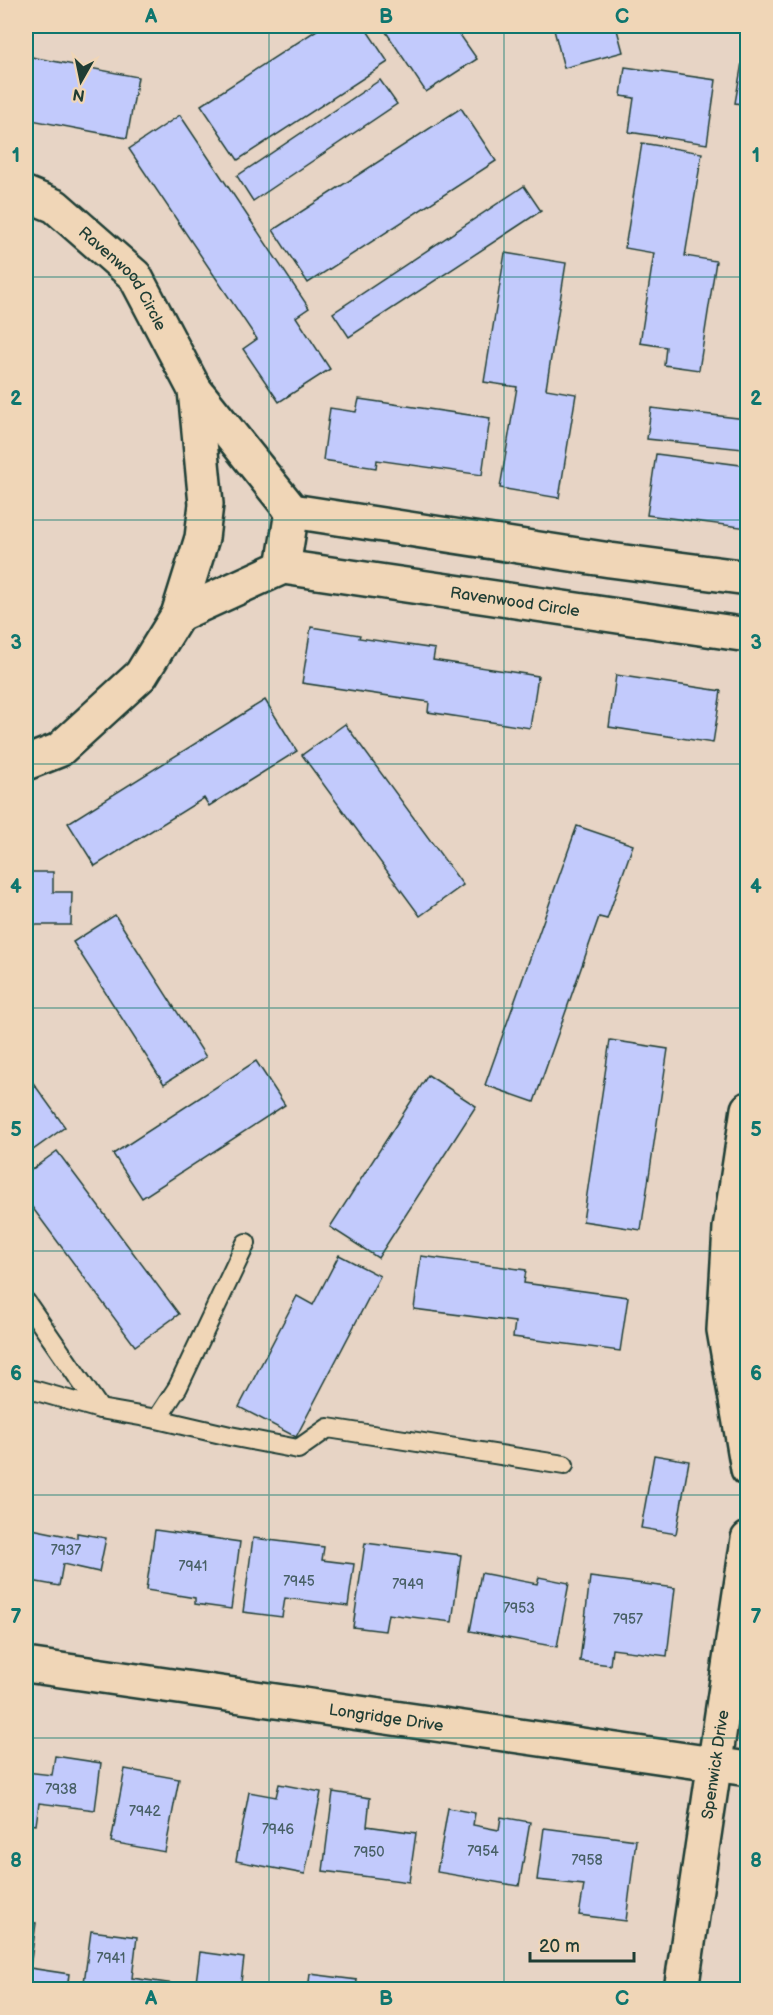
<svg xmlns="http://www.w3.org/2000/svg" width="773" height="2015" font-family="'Balsamiq Sans',sans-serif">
<rect width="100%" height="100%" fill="#e7d4c5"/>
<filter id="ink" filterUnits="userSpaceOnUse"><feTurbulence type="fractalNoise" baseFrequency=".0167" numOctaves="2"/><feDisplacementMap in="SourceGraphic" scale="12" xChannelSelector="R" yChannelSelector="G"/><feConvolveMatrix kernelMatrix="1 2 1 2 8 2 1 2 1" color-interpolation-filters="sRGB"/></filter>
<g filter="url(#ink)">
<g fill="#c2cafc" stroke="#1f3d34" stroke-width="1.5">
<polygon points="323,26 364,26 388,62 238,160 201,105"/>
<polygon points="382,26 454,26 477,59 426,92"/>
<polygon points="553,26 616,26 623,52 564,68"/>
<polygon points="748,28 748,105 735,103"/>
<polygon points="26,56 138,77 127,138 26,119"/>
<polygon points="625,67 716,80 707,144 629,132 634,98 621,96"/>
<polygon points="380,80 397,104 253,201 237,176"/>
<polygon points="461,108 496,161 308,283 273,230"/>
<polygon points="180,115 309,308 296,317 330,369 279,402 243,349 257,339 129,149"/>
<polygon points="642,143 702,153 685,256 716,261 699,370 664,365 666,347 640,343 654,253 625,248"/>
<polygon points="524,186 541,211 349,337 333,313"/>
<polygon points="505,253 566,263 546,389 576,394 559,498 500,488 517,387 484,382"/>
<polygon points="359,399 490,418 482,475 377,460 376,468 323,460 330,408 356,412"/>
<polygon points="651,408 746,419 743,449 647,439"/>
<polygon points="656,454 748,466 748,528 647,515"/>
<polygon points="311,627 360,635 359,638 435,649 433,660 538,676 530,728 428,712 429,702 302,683"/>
<polygon points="616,675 721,691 713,743 609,727"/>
<polygon points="265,700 297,751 209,806 204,798 95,866 68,823"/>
<polygon points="345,724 463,885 420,916 302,755"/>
<polygon points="577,826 633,845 607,919 599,917 534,1102 485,1085"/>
<polygon points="26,872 53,872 53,892 72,892 71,925 26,925"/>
<polygon points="115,915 206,1057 164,1084 73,942"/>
<polygon points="610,1040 668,1049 641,1230 583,1221"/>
<polygon points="256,1061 285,1105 142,1198 113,1154"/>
<polygon points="26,1073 65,1127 26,1155"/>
<polygon points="428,1075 476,1106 378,1258 330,1227"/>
<polygon points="57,1151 179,1314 135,1346 26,1199 26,1174"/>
<polygon points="339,1255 380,1276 296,1437 239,1407 297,1296 313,1305"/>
<polygon points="421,1256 526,1270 524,1283 628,1297 620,1351 513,1337 515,1322 414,1309"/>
<polygon points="654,1455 689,1461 676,1534 641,1528"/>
<polygon points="32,1529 77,1538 77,1533 106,1538 99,1572 63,1564 59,1586 26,1580 26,1561"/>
<polygon points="155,1530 240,1542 231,1609 195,1604 195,1598 146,1590"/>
<polygon points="253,1538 324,1547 322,1560 354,1564 348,1606 285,1598 282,1617 243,1612"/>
<polygon points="365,1543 461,1555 452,1622 388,1614 385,1631 353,1627"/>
<polygon points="481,1573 537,1584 539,1577 569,1583 557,1647 470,1631"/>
<polygon points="590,1577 675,1588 667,1656 612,1649 610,1665 580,1661"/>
<polygon points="55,1756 101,1763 95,1810 39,1803 36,1825 26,1824 26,1772 52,1775"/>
<polygon points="125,1769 179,1779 165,1852 111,1842"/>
<polygon points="279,1784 321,1792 305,1874 236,1861 249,1792 276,1797"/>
<polygon points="333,1792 370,1798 367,1826 416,1833 409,1882 323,1871"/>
<polygon points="448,1808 475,1813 473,1825 499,1830 501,1817 530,1822 519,1886 437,1872"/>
<polygon points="544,1828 636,1840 626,1921 579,1915 584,1885 537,1880"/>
<polygon points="26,1922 36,1923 30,1968 69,1974 67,1990 26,1990"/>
<polygon points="91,1931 137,1937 132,1978 181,1985 180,1990 83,1990"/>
<polygon points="200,1952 244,1958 240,1990 195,1990"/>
<polygon points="310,1974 357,1980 356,1990 308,1990"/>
</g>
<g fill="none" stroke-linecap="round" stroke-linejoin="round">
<g stroke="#1f3d34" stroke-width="22">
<g id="lane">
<polyline points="26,1302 100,1409 157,1419 178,1387 246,1243"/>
<polyline points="26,1388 100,1409"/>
<polyline points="157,1419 230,1436 298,1449 328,1428 564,1465"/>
</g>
</g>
<g stroke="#1f3d34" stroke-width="38">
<g id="street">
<path id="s1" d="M26,194L55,206L135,276L195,390L206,504L202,538L178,615L141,675L59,750L26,763"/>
<polyline points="195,390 292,511 610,560 748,578"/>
<polyline points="283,567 292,511"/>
<path id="s2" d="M178,615L283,567L748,635"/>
<path id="s3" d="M26,1665L748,1769"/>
</g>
</g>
<g stroke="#1f3d34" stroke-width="38">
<g id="secondary">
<polyline points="748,1109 730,1228 724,1330 748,1469"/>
<path id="s4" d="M681,1990L748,1539"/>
</g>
</g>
<use href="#lane" stroke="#f0d6b7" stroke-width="18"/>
<use href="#street" stroke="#f0d6b7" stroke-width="33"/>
<use href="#secondary" stroke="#f0d6b7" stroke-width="33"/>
</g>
</g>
<path fill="none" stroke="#0f766e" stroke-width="1.5" stroke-opacity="0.55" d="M269,26V1990M504,26V1990M26,277H748M26,520H748M26,764H748M26,1008H748M26,1251H748M26,1495H748M26,1738H748"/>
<g text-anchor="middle" stroke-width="5" stroke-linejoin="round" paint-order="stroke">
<g font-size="14" fill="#486066">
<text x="66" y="1555">7937</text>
<text x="193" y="1571">7941</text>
<text x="299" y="1586">7945</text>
<text x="408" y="1589">7949</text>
<text x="519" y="1613">7953</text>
<text x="628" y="1624">7957</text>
<text x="61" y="1794">7938</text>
<text x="145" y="1816">7942</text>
<text x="278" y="1834">7946</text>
<text x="483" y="1856">7954</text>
<text x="369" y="1857">7950</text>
<text x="587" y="1865">7958</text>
<text x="111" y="1963">7941</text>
</g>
<g font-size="16" fill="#1f3d34" stroke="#f0d6b7">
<text dy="6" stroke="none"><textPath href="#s1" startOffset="132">Ravenwood Circle</textPath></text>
<text dy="6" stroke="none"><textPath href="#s2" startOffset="350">Ravenwood Circle</textPath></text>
<text dy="6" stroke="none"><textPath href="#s3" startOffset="364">Longridge Drive</textPath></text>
<text dy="6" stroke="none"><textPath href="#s4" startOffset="228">Spenwick Drive</textPath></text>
</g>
</g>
<rect width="773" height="2015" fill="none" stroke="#f0d6b7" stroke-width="66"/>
<g transform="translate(81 81) rotate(189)" stroke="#f0d6b7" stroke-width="4.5" paint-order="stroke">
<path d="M0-4.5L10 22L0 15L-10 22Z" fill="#1f3d34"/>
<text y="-9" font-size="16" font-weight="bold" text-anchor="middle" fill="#1f3d34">N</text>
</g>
<path d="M530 1952v9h104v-9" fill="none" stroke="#1f3d34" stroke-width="3"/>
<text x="539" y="1952" font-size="18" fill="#1f3d34" stroke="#f0d6b7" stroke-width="4.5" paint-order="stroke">20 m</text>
<rect x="33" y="33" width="707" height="1949" fill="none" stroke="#0f766e" stroke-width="2"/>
<g font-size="20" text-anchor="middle" font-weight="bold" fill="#0f766e">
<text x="151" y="23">A</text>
<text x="386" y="23">B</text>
<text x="622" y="23">C</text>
<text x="16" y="162">1</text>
<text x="756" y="162">1</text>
<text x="16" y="405">2</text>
<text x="756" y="405">2</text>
<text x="16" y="649">3</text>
<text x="756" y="649">3</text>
<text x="16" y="893">4</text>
<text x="756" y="893">4</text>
<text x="16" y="1136">5</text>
<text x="756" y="1136">5</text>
<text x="16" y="1380">6</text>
<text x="756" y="1380">6</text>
<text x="16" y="1623">7</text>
<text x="756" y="1623">7</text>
<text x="16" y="1867">8</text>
<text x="756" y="1867">8</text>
<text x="151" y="2005">A</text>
<text x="386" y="2005">B</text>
<text x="622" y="2005">C</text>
</g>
</svg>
